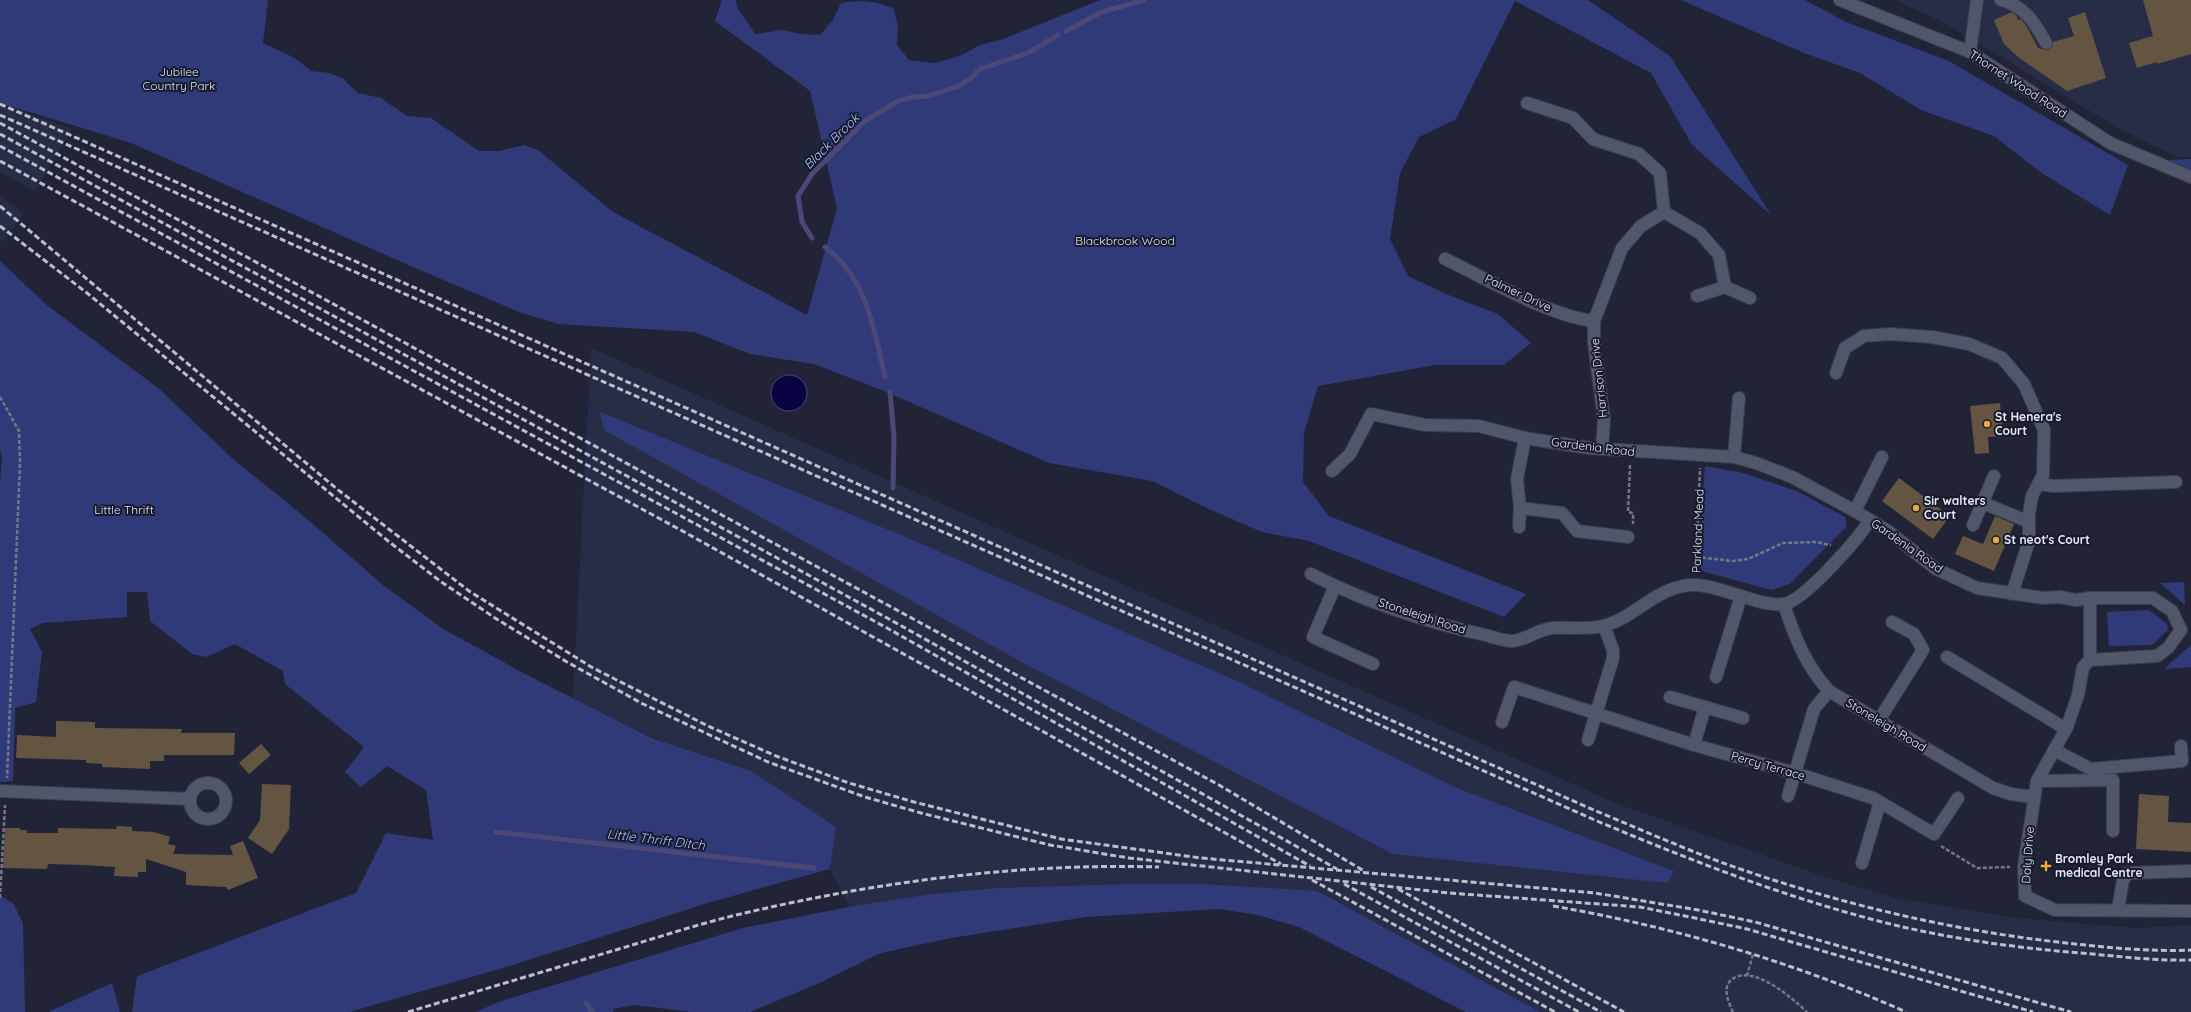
<svg xmlns="http://www.w3.org/2000/svg" width="2191" height="1012" font-family="Quicksand,sans-serif">
<rect width="100%" height="100%" fill="#202436"/>
<g fill="#272d46">
<polygon points="1895,0 2191,0 2191,157 2177,157 2118,128 1947,24"/>
<polygon points="0,103 72,129 35,191 0,172"/>
<polygon points="0,196 23,213 4,242 0,240"/>
<polygon points="591,348 1618,804 1828,878 1899,899 2017,918 2135,928 2191,925 2191,1012 1503,1012 1305,901 853,915 830,869 836,827 573,698"/>
</g>
<g fill="#303a78">
<path d="M0,0H268L263,43L295,58L311,71L329,73L342,78L358,93L381,98L407,116L431,118L479,151H499L524,145L538,150L613,212L807,315L837,208L810,91L715,21L722,0H736L737,7L755,34L782,30L801,34L820,35L833,20L841,3C862,0 875,0 894,9L898,28L897,45L909,60L933,63L946,60L962,55L980,45L1003,39L1100,0H1588L1670,56L1771,215L1692,145L1651,73L1515,1L1456,119L1419,137L1400,173L1390,239L1408,276L1446,294L1498,314L1531,343L1504,365H1435L1318,386L1304,433L1303,482L1329,516L1526,594L1504,617L1309,541L1262,532L1209,509L1152,481L1049,463L884,391L814,364L750,354L694,332L559,324L522,313L429,274L131,143L0,103Z"/>
<polygon points="1681,0 1805,0 1846,22 1949,61 2128,165 2110,215 2043,174 1994,136 1921,110 1860,73 1804,53"/>
<polygon points="2191,159 2191,169 2165,160"/>
<polygon points="0,261 48,306 158,388 231,457 307,519 383,585 443,629 523,673 654,739 751,771 836,827 830,869 711,902 503,968 349,1012 132,1012 137,976 356,893 386,833 433,840 426,790 387,766 361,787 345,772 364,747 285,684 283,671 235,644 206,657 192,654 150,621 147,592 127,592 127,617 43,623 30,629 42,652 36,702 15,708 13,781 0,782 0,483 2,456 0,450"/>
<polygon points="600,412 901,535 1237,681 1457,788 1674,871 1667,883 1393,854 1027,665 604,430"/>
<polygon points="1705,466 1743,473 1797,491 1845,517 1847,526 1790,584 1771,590 1701,571 1701,518"/>
<polygon points="2184,582 2185,605 2160,583"/>
<polygon points="2149,610 2167,624 2168,630 2152,645 2109,646 2107,612"/>
<polygon points="2191,645 2191,667 2165,669 2165,668"/>
<polygon points="1131,884 1203,884 1317,891 1540,1012 1466,1012 1299,927 1258,915 1218,909 1086,917 951,938 881,953 817,984 750,1012 692,1012 634,1005 613,1009 613,1012 476,1012 498,1002 743,928 843,908 931,894 998,888"/>
<polygon points="0,896 13,903 23,923 25,1012 0,1012"/>
<polygon points="112,983 120,1012 48,1012"/>
</g>
<circle fill="#080341" stroke="#4b4878" cx="789" cy="393" r="18"/>
<g fill="none" stroke-linecap="round" stroke-linejoin="round">
<g stroke="#4b4878" stroke-width="5">
<polyline points="1066,31 1102,12 1144,0"/>
<polyline points="812,238 802,222 798,196 812,174 865,121 898,101 913,97 929,96 959,86 971,78 980,69 1028,53 1058,35"/>
<path d="M825,247C867,278 874,329 885,377"/>
<polyline points="890,392 894,437 893,488"/>
<polyline points="496,832 814,868"/>
<polyline points="586,1003 593,1012"/>
</g>
</g>
<g fill="#635542">
<polygon points="2143,0 2191,0 2191,54 2157,64 2157,62 2137,68 2129,43 2153,36"/>
<polygon points="2012,12 2016,15 2018,20 2021,19 2027,27 2038,48 2046,50 2052,47 2053,42 2074,36 2068,18 2085,12 2106,78 2067,91 2018,57 2004,44 1994,20"/>
<polygon points="2000,403 2003,436 1988,437 1989,453 1975,454 1970,406"/>
<polygon points="1899,478 1950,516 1933,539 1882,501"/>
<polygon points="1995,516 2014,524 1994,571 1955,554 1963,536 1983,544"/>
<polygon points="56,721 95,722 95,728 182,729 181,733 235,733 234,755 164,755 164,761 150,761 150,769 102,767 102,764 86,763 86,760 16,758 17,735 56,737"/>
<polygon points="261,744 271,755 249,774 239,763"/>
<polygon points="262,784 291,785 289,829 272,854 248,838 260,820"/>
<polygon points="2139,794 2169,796 2168,822 2191,823 2191,852 2136,849"/>
<polygon points="117,826 132,827 132,831 154,832 170,837 168,844 176,846 173,854 233,855 230,846 243,841 258,878 228,890 226,887 186,885 186,872 146,859 146,872 138,872 138,877 114,876 115,867 83,865 48,864 47,869 3,868 5,828 20,828 20,830 27,830 27,833 58,833 58,828 116,829"/>
</g>
<g fill="none" stroke-linecap="round" stroke-linejoin="round">
<g stroke="#3a3e4d" stroke-width="14">
<g id="minor">
<polyline points="1840,0 1970,52 2110,143 2191,177"/>
<path d="M2001,0C2025,6 2035,23 2046,43"/>
<polyline points="1970,52 1977,0"/>
<polyline points="1527,103 1573,118 1593,139 1639,154 1660,173 1664,212"/>
<polyline points="1664,212 1700,233 1719,255 1725,287 1750,298"/>
<path d="M1445,259C1487,279 1549,316 1594,321"/>
<polyline points="1697,296 1725,287"/>
<polyline points="1836,373 1845,348 1864,336 1890,334 1932,337 1969,344 2002,358 2024,384 2044,430 2043,475 2032,496 2029,514 2029,541 2012,594"/>
<polyline points="1602,449 1604,420 1594,343 1594,321 1622,248 1641,226 1664,212"/>
<polyline points="1734,457 1739,398"/>
<polyline points="1332,471 1350,454 1371,414 1425,425 1479,426 1525,438 1589,448 1734,457 1756,463 1792,477 1855,511 1888,531 1936,569 1977,588 2043,598 2060,597 2076,600 2090,598 2153,598 2172,611 2181,630"/>
<polyline points="2038,484 2053,486 2176,482"/>
<polyline points="1983,503 2029,522"/>
<polyline points="1520,508 1562,513 1577,531 1628,537"/>
<polyline points="1855,511 1882,457"/>
<polyline points="1973,525 1994,476"/>
<polyline points="1519,527 1520,508 1517,479 1525,438"/>
<path d="M1311,574C1361,600 1425,622 1481,634C1490,636 1502,641 1512,641C1527,640 1538,629 1553,628C1570,627 1586,630 1603,626C1632,619 1652,592 1683,586C1702,582 1723,591 1741,596C1754,600 1770,606 1784,604C1804,601 1858,539 1870,520"/>
<polyline points="1335,586 1313,637 1373,664"/>
<polyline points="2090,598 2090,660 2157,656 2168,648 2181,630"/>
<path d="M1784,604C1794,636 1806,666 1829,691L1993,788L2011,794L2033,797"/>
<polyline points="1947,657 2066,729"/>
<polyline points="2090,660 2083,667 2078,695 2067,727 2037,781 2024,866 2025,896 2055,910 2191,911"/>
<polyline points="1716,677 1741,596"/>
<polyline points="1670,697 1743,718"/>
<polyline points="1879,720 1923,650 1914,634 1892,622"/>
<polyline points="1502,722 1514,687 1694,745 1795,773 1873,798 1934,834 1958,798"/>
<polyline points="1588,740 1613,658 1613,650 1604,626"/>
<polyline points="1694,745 1705,707"/>
<polyline points="2054,750 2091,769 2182,761 2181,746"/>
<polyline points="2037,781 2113,780 2113,831"/>
<circle cx="208" cy="801" r="18"/>
<polyline points="0,791 190,799"/>
<polyline points="1788,796 1814,709 1829,691"/>
<polyline points="1862,863 1880,802"/>
<polyline points="2118,910 2123,880 2128,873 2191,871"/>
</g>
</g>
<g stroke="#737787" stroke-width="2.5" stroke-dasharray="4 2" stroke-linecap="butt">
<polyline points="0,397 19,431 20,463 7,778"/>
<polyline points="1630,465 1628,512 1633,513 1633,524"/>
<polyline points="1696,557 1733,561 1748,559 1783,543 1815,542 1831,545"/>
<polyline points="1696,571 1700,468"/>
<polyline points="1941,846 1977,868 2010,867"/>
<polyline points="0,898 5,805"/>
<polyline points="1747,976 1753,954"/>
<path d="M1733,1012C1728,1001 1720,984 1736,977C1758,968 1792,998 1807,1012"/>
</g>
<use href="#minor" stroke="#51576b" stroke-width="12"/>
<g stroke="#bbbfcd" stroke-width="3" stroke-dasharray="6 3" stroke-linecap="butt">
<path d="M0,104L1596,811C1645,831 1693,853 1743,870C1846,905 1950,930 2058,942C2102,947 2147,952 2191,950"/>
<path d="M0,115L1597,821C1685,858 1774,893 1867,918C1937,937 2008,947 2080,953C2117,956 2154,961 2191,960"/>
<polyline points="0,123 1219,785 1364,871"/>
<polyline points="0,134 889,619 1337,869"/>
<polyline points="0,146 887,628 1310,866"/>
<polyline points="0,161 688,534 1281,864"/>
<polyline points="0,206 337,489 469,591 593,668 708,726 776,756 849,783 914,802 1061,839 1201,858 1595,893 1698,910 1755,922 2071,1012"/>
<polyline points="0,226 87,293 388,541 440,581 495,618 567,662 643,704 768,762 865,797 921,813 1050,845 1129,858 1449,893 1640,907 1690,917 1747,929 2033,1012"/>
<polyline points="1312,880 1555,1012"/>
<polyline points="1344,884 1579,1012"/>
<polyline points="1371,887 1601,1012"/>
<polyline points="1398,889 1624,1012"/>
<path d="M1553,906C1674,927 1794,962 1906,1012"/>
<path d="M408,1012C478,991 549,970 619,949C662,936 705,922 749,912C884,881 1021,863 1159,867"/>
</g>
</g>
<g fill="#eca93a" stroke="#161b2c" stroke-width="1.5">
<circle cx="1987" cy="424" r="4"/>
<circle cx="1916" cy="508" r="4"/>
<circle cx="1996" cy="540" r="4"/>
<path d="M2044 860h4v4h4v4h-4v4h-4v-4h-4v-4h4z"/>
</g>
<g text-anchor="middle" stroke-width="4" stroke-linejoin="round" paint-order="stroke">
<g font-size="12" fill="#dde3f7" stroke="#161b2c">
<text x="179" y="76">Jubilee<tspan x="179" dy="14">Country Park</tspan></text>
<text x="1125" y="245">Blackbrook Wood</text>
<text x="124" y="514">Little Thrift</text>
</g>
<g font-size="12" fill="#e6eaf7" stroke="#161b2c">
<text transform="translate(2018 84) rotate(33)" y="4">Thornet Wood Road</text>
<text transform="translate(1518 293) rotate(25)" y="4">Palmer Drive</text>
<text transform="translate(1599 378) rotate(-96)" y="4">Harrison Drive</text>
<text transform="translate(1593 447) rotate(7)" y="4">Gardenia Road</text>
<text transform="translate(1698 531) rotate(-88)" y="4">Parkland Mead</text>
<text transform="translate(1907 546) rotate(35)" y="4">Gardenia Road</text>
<text transform="translate(1422 616) rotate(18)" y="4">Stoneleigh Road</text>
<text transform="translate(1886 725) rotate(31)" y="4">Stoneleigh Road</text>
<text transform="translate(1768 766) rotate(16)" y="4">Percy Terrace</text>
<text transform="translate(2028 855) rotate(-86)" y="4">Daly Drive</text>
</g>
<g font-size="12" font-weight="bold" fill="#e6eaf7" stroke="#161b2c" text-anchor="start">
<text x="1995" y="421">St Henera's<tspan x="1995" dy="14">Court</tspan></text>
<text x="1924" y="505">Sir walters<tspan x="1924" dy="14">Court</tspan></text>
<text x="2004" y="544">St neot's Court</text>
<text x="2055" y="863">Bromley Park<tspan x="2055" dy="14">medical Centre</tspan></text>
</g>
<g font-size="13" font-style="italic" fill="#b1c1fa" stroke="#161b2c">
<text transform="translate(831 141) rotate(-45)" y="5">Black Brook</text>
<text transform="translate(656 839) rotate(7)" y="5">Little Thrift Ditch</text>
</g>
</g>
</svg>
